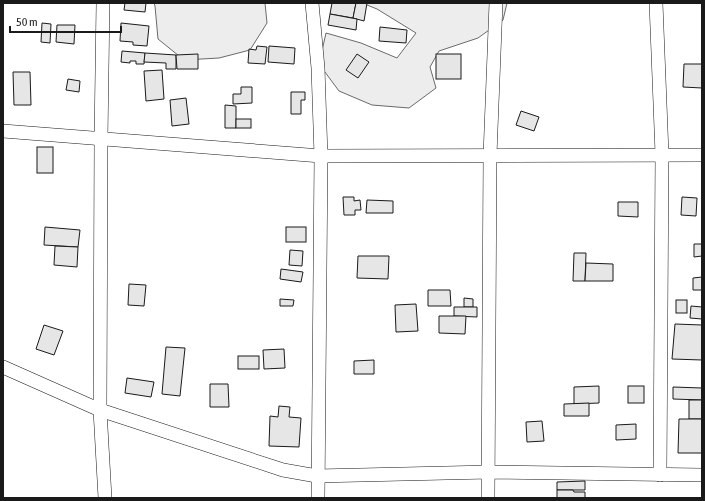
<svg xmlns="http://www.w3.org/2000/svg" width="705" height="501" font-family="'Asap Condensed',sans-serif">
<rect width="100%" height="100%" fill="#fff"/>
<g fill="#ededed" stroke="#6a6a6a">
<polygon points="154,3 265,3 267,23 250,50 219,58 184,60 158,39 155,6"/>
<polygon points="362,3 507,3 503,20 478,38 439,51 430,67 436,88 409,108 372,105 339,91 319,64 326,33 361,43 397,58 416,33 377,9"/>
</g>
<g fill="#e6e6e6" stroke="#1a1a1a">
<polygon points="125,3 146,3 145,12 124,10"/>
<polygon points="332,3 356,3 353,18 330,14"/>
<polygon points="356,3 367,3 364,21 353,18"/>
<polygon points="330,14 357,19 356,30 328,25"/>
<polygon points="42,23 51,24 50,43 41,42"/>
<polygon points="121,23 149,26 147,46 133,45 133,42 120,41"/>
<polygon points="57,25 75,25 74,44 56,42"/>
<polygon points="380,27 407,30 406,43 379,41"/>
<polygon points="257,46 267,47 265,64 248,63 249,49 256,50"/>
<polygon points="269,46 295,48 294,64 268,62"/>
<polygon points="122,51 145,53 144,64 136,64 136,61 130,61 130,63 121,62"/>
<polygon points="145,53 176,55 176,69 166,69 166,63 144,62"/>
<polygon points="198,54 198,69 177,69 176,55"/>
<polygon points="357,54 369,62 358,78 346,70"/>
<rect x="436" y="54" width="25" height="25"/>
<polygon points="684,64 702,64 702,88 683,87"/>
<polygon points="162,70 164,99 146,101 144,71"/>
<polygon points="13,72 30,72 31,105 14,105"/>
<polygon points="68,79 80,81 79,92 66,90"/>
<polygon points="241,87 252,87 252,103 233,104 233,94 241,94"/>
<polygon points="291,92 305,92 305,100 301,100 301,114 291,114"/>
<polygon points="186,98 189,124 172,126 170,100"/>
<polygon points="225,105 236,106 236,128 225,128"/>
<polygon points="521,111 539,117 534,131 516,125"/>
<rect x="236" y="119" width="15" height="9"/>
<rect x="37" y="147" width="16" height="26"/>
<polygon points="343,197 354,197 354,201 360,200 361,210 355,210 355,215 344,215"/>
<polygon points="682,197 697,198 696,216 681,215"/>
<polygon points="367,200 393,201 393,213 366,213"/>
<polygon points="618,202 638,202 638,217 618,216"/>
<polygon points="45,227 80,230 78,247 44,245"/>
<rect x="286" y="227" width="20" height="15"/>
<polygon points="694,244 702,244 702,256 694,257"/>
<polygon points="55,246 78,247 77,267 54,265"/>
<polygon points="290,250 303,251 302,266 289,265"/>
<polygon points="574,253 586,253 585,281 573,281"/>
<polygon points="358,256 389,256 388,279 357,278"/>
<polygon points="586,263 613,264 613,281 585,281"/>
<polygon points="281,269 303,272 301,282 280,279"/>
<polygon points="702,277 702,290 693,290 693,278"/>
<polygon points="129,284 146,285 144,306 128,305"/>
<polygon points="428,290 450,290 451,306 428,306"/>
<polygon points="464,298 473,299 473,307 464,307"/>
<polygon points="280,299 294,300 293,306 280,306"/>
<rect x="676" y="300" width="11" height="13"/>
<polygon points="416,304 418,331 396,332 395,305"/>
<polygon points="691,306 702,307 702,319 690,318"/>
<polygon points="454,307 477,307 477,317 454,316"/>
<polygon points="439,316 466,316 465,334 439,333"/>
<polygon points="675,324 702,325 702,360 672,359"/>
<polygon points="44,325 63,331 54,355 36,349"/>
<polygon points="166,347 185,348 180,396 162,394"/>
<polygon points="284,349 285,368 264,369 263,350"/>
<rect x="238" y="356" width="21" height="13"/>
<polygon points="374,360 374,374 354,374 354,361"/>
<polygon points="127,378 154,382 151,397 125,393"/>
<polygon points="210,384 228,384 229,407 210,407"/>
<polygon points="599,386 599,403 574,404 574,387"/>
<rect x="628" y="386" width="16" height="17"/>
<polygon points="673,387 702,388 702,400 673,399"/>
<rect x="689" y="400" width="13" height="19"/>
<polygon points="589,403 589,416 564,416 564,404"/>
<polygon points="279,406 290,407 289,417 301,418 299,447 269,446 270,416 278,417"/>
<polygon points="679,419 702,419 702,453 678,453"/>
<polygon points="542,421 544,441 527,442 526,422"/>
<polygon points="636,424 636,439 616,440 616,425"/>
<polygon points="585,481 585,490 557,490 557,482"/>
<polygon points="557,490 573,490 574,492 585,492 585,498 557,498"/>
</g>
<g fill="none" stroke-linecap="round" stroke-linejoin="round">
<g stroke="#1a1a1a" stroke-width="14">
<g id="minor">
<polyline points="103,3 101,138 100,410 105,498"/>
<polyline points="312,3 318,68 321,156 318,498"/>
<polyline points="656,3 662,154 660,475"/>
<polyline points="3,131 321,156 702,155"/>
<polyline points="3,367 100,410 283,470 317,476 489,472 702,475"/>
<polyline points="488,498 490,155 496,3"/>
</g>
</g>
<use href="#minor" stroke="#fff" stroke-width="13"/>
</g>
<rect width="705" height="501" fill="none" stroke="#1a1a1a" stroke-width="8"/>
<path d="M10 26v6h111v-6" fill="none" stroke="#1a1a1a" stroke-width="2"/>
<text x="16" y="26" font-size="12" fill="#1a1a1a" stroke="#ffffff" stroke-width="3" paint-order="stroke">50 m</text>
</svg>
